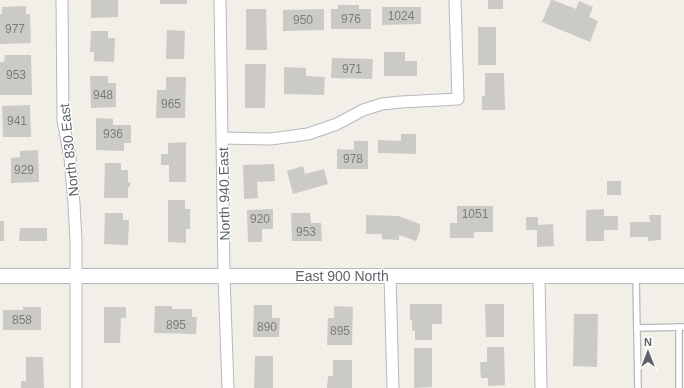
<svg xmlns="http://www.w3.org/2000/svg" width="684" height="388" font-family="Helvetica,sans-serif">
<rect width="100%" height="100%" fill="#f1efe8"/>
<g fill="#cccac5">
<polygon points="91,0 118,0 118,17 91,18"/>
<rect x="160" y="0" width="27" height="4"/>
<rect x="488" y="0" width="15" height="9"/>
<polygon points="551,0 553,0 576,9 579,1 593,7 589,17 598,21 590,42 542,22"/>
<polygon points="338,5 359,5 359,9 371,9 371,29 331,29 331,9 338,9"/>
<polygon points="26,6 26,14 30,14 31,43 0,44 0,14 2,14 2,7"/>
<polygon points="382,7 421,7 421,24 382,25"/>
<polygon points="246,9 266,9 267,50 246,50"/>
<polygon points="324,9 324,30 283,31 283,10"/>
<rect x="478" y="27" width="18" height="38"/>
<polygon points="167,30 185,31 184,59 166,59"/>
<polygon points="91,31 108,31 108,38 115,38 114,62 94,61 94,52 90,52"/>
<polygon points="384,52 405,52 405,61 417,61 417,76 384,76"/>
<polygon points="5,55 31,55 32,95 0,95 0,62 4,62"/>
<polygon points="332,58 373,59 372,79 331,78"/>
<polygon points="245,64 266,64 265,108 245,108"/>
<polygon points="284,67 306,68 306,76 325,77 324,95 284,94"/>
<polygon points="485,73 504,73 505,110 482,110 482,96 485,96"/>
<polygon points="90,76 108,76 108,83 116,83 116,107 91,108"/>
<polygon points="166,77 186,77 185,118 156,118 157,90 166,90"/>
<polygon points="30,105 31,137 3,137 2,106"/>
<polygon points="96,118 113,119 113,125 131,125 131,143 124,143 124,151 96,150"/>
<polygon points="401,134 416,134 416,154 378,153 378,140 401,141"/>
<polygon points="354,141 368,141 368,169 337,169 337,149 354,150"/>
<polygon points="186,142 186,182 169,182 169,165 161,165 161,154 168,154 168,143"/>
<polygon points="38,150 39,182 11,183 11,158 20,157 20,151"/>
<polygon points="105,163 121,163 121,170 128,170 128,182 130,182 130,187 128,187 128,198 104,198"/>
<polygon points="274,164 275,181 257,182 258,198 244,199 243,165"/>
<polygon points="303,166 305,174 324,169 328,184 293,194 287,171"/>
<rect x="607" y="181" width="14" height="14"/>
<polygon points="168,200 185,200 185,209 190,209 190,229 186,229 186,243 168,242"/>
<polygon points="457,206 493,206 493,232 474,232 474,238 450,238 450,223 457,223"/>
<polygon points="273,209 273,229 262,229 262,242 248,242 247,210"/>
<polygon points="604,209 604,216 618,216 618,230 604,230 604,241 586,241 586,210"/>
<polygon points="105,213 123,213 123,220 129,220 128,245 104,244"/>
<polygon points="291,213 310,213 311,223 321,223 322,241 292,241"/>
<polygon points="366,215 398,216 420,224 420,231 416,241 399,235 399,240 382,239 382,234 366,234"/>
<polygon points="649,215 661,215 661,240 648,241 648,237 630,237 630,222 650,222"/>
<polygon points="526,217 538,217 538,225 553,224 554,246 537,247 537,230 526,230"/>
<rect x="0" y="221" width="4" height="20"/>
<polygon points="20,228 47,228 47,241 19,241"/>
<polygon points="410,304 442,304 442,324 432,324 432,340 415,340 415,331 412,331 412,320 410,320"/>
<polygon points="485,304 504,304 504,337 486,337"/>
<polygon points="254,305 272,305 272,318 280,318 279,337 253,337"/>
<polygon points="155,306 172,306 172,309 192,309 192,317 197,317 196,334 154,333"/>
<polygon points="334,306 353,307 352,345 327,345 328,318 334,318"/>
<polygon points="23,307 41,307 41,330 3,330 3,310 23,310"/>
<polygon points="104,307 126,307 126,318 121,318 120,343 104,343"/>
<polygon points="574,314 598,314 597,367 573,366"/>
<polygon points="487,347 504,347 505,385 488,386 488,378 481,378 480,362 487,362"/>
<polygon points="414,348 432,348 432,387 414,388"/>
<polygon points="255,356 273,356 273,388 254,388"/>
<polygon points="26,357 43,357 44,388 21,388 21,381 26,381"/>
<polygon points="333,360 352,360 352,388 327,388 328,376 333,376"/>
</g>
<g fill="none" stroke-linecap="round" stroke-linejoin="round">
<g stroke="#b5b8bc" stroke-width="8">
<g id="service">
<polyline points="636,276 638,388"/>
<polyline points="637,328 684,327"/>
<polyline points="679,388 679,327"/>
</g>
</g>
<g stroke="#b5b8bc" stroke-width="13">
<g id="minor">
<polyline points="62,0 63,120 70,158 74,204 76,241 76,388"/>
<polyline points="220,0 224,276 228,388"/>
<polyline points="223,138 271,139 308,134 337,124 363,110 382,104 401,102 458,99 455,0"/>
<polyline points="390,276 393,388"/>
<polyline points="539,276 541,388"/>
</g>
</g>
<g stroke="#b5b8bc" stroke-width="16">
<polyline id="tertiary" points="0,276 684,276"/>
</g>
<use href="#service" stroke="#fff" stroke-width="5.5"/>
<use href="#minor" stroke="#fff" stroke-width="11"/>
<use href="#tertiary" stroke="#fff" stroke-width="14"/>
</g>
<g text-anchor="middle" stroke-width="3" stroke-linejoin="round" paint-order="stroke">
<g font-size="12" fill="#7a7d7f">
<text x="401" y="20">1024</text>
<text x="351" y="23">976</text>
<text x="303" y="24">950</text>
<text x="15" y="33">977</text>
<text x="352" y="73">971</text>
<text x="16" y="79">953</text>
<text x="103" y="99">948</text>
<text x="171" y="108">965</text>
<text x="17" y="125">941</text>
<text x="113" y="138">936</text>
<text x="353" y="163">978</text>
<text x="24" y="174">929</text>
<text x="475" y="218">1051</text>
<text x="260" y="223">920</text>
<text x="306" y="236">953</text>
<text x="22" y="324">858</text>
<text x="176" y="329">895</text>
<text x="267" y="331">890</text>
<text x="340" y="335">895</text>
</g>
<g font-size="14" fill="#5f6368" stroke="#fff">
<text transform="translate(69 150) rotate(-96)" y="5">North 830 East</text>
<text transform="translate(224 194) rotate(-91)" y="5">North 940 East</text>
<text x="342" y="281">East 900 North</text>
</g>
</g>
<g transform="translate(648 352)" stroke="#ffffff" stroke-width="3" paint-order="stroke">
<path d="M0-3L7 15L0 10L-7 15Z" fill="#5f6368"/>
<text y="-6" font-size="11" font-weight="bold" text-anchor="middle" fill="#5f6368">N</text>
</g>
</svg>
